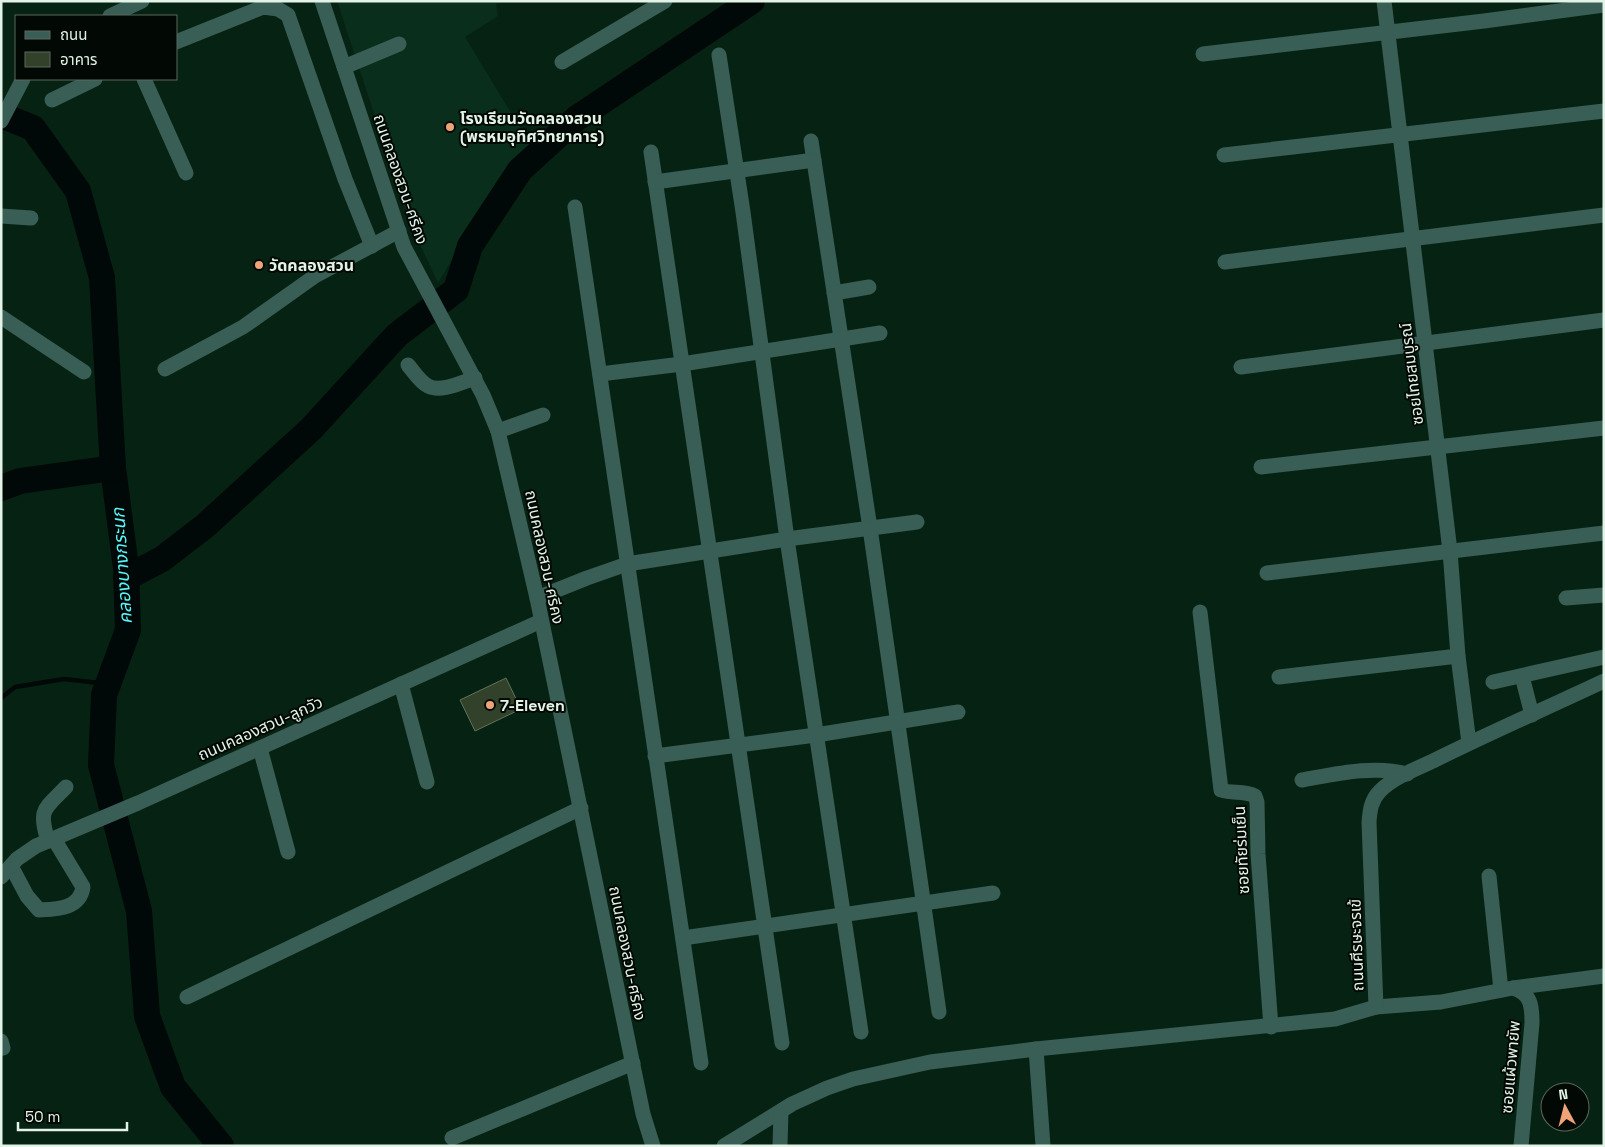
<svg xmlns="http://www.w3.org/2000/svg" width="1605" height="1147" font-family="'Space Grotesk','Noto Sans Thai',sans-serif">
<rect width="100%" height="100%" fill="#062213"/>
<polygon fill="#092e1c" points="337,1 503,1 496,4 498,16 465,37 532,147 522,163 472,221 461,245 438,283 410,223"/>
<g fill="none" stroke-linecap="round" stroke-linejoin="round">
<polyline stroke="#000808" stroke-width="4.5" points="1,698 15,687 64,679 108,684"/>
<g stroke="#000808" stroke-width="26">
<polyline points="1,115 33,128 78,191 102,278 113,468 126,568 128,630 104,695 101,765 139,911 147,1016 173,1087 221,1146"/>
<polyline points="1,488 20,481 113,468"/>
<polyline points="126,578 162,559 205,526 311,429 397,335 456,290 470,246 520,170 577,118 752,1"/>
</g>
</g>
<polygon fill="#32422a" stroke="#617359" points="506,678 521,709 475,731 460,700"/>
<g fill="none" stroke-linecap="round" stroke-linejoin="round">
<g stroke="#385e55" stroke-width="15">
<polyline points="322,1 404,247 483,395 498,431 537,598 643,1114 653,1146"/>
<polyline points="1384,1 1450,551 1458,656 1469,743"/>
<polyline points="110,16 142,1"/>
<polyline points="176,42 263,7 278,9 288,15 345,179 372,246"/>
<polyline points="1203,54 1484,21 1604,5"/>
<polyline points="719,55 743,212 787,539 861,1032"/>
<polyline points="562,62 665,1"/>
<polyline points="344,67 399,44"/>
<polyline points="144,79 186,173"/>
<polyline points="52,100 95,79"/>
<polyline points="1,121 23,79"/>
<polyline points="811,141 870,528 939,1012"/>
<polyline points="651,152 782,1043"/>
<polyline points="1224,155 1604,111"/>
<polyline points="655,182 814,160"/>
<polyline points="575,207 701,1063"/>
<polyline points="1,216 31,218"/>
<polyline points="1225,262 1604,215"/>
<polyline points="834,293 869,287"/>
<polyline points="1,317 84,372"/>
<path d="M408,365C414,372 420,382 428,386C441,393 462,382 475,378"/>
<polyline points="1241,367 1604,320"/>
<polyline points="165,369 243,327 315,276 399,231"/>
<polyline points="600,374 682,364 880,333"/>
<polyline points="498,431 543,415"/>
<polyline points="1261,467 1604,428"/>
<polyline points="1267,573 1604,533"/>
<polyline points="537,598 587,578 627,564 787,539 917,522"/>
<polyline points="1566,598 1604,595"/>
<path d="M1200,612L1221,790C1233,794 1244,790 1255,796L1257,802L1258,854L1271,1027"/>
<polyline points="1522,676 1532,715"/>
<polyline points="1279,677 1458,656"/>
<polyline points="1493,682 1604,657"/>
<polyline points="401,684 427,782"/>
<polyline points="260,748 288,852"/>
<polyline points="655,756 816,735 958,712"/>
<path d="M1302,780C1336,774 1373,765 1407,774"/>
<path d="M48,841C38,809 44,810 66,787"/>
<path d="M11,866L27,896L39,910C57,909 80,909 83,887L54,839"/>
<polyline points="1489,876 1501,990"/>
<polyline points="1,877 17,859 36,846 138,803 541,621"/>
<polyline points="683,938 993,893"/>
<polyline points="1513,988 1604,976"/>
<polyline points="187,997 581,808"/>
<path d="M1376,1007L1441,1002L1513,988C1531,993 1532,1006 1532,1023L1521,1146"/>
<polyline points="1,1041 3,1048"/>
<path d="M1036,1049L1335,1019L1376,1007L1369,822C1370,810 1371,800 1380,791C1394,777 1416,769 1433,761C1489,733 1547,708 1604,681"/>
<polyline points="452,1138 633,1063"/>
<polyline points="724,1146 792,1104 827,1088 853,1079 930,1062 1036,1049 1043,1146"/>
<polyline points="780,1146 781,1111"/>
</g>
</g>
<g fill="#efa377" stroke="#020904" stroke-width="2">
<circle cx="450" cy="127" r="5"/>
<circle cx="259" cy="265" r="5"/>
<circle cx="490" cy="705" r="5"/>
</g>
<g text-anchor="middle" stroke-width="4" stroke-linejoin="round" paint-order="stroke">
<g font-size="16" font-weight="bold" fill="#e3f3e8" stroke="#020904" text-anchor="start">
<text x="460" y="124">โรงเรียนวัดคลองสวน<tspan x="460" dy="18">(พรหมอุทิศวิทยาคาร)</tspan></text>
<text x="269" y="271">วัดคลองสวน</text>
<text x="500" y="711">7-Eleven</text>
</g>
<g font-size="16" fill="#e3f3e8" stroke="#020904">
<text transform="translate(401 179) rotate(71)" y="6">ถนนคลองสวน-ศรีคง</text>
<text transform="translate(1411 374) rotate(-97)" y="6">ซอยไทยสมบูรณ์</text>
<text transform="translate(545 557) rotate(78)" y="6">ถนนคลองสวน-ศรีคง</text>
<text transform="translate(260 728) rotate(-24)" y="6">ถนนคลองสวน-ลูกวัว</text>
<text transform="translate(1241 850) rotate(-93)" y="6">ซอยทัยร่มเย็น</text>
<text transform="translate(1356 945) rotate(-92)" y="6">ถนนศีรษะจรเข้</text>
<text transform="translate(628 953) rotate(79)" y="6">ถนนคลองสวน-ศรีคง</text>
<text transform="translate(1510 1067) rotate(-85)" y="6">ซอยแผ้วพายัพ</text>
</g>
<g font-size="18" font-style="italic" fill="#57f6fe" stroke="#020904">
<text transform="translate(122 566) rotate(-94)" y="6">คลองบางกระนก</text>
</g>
</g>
<rect width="1605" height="1147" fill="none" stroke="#e3f3e8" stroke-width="5"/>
<rect x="15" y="15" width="162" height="65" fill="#020904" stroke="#5c675f"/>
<rect x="25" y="31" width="25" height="8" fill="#385e55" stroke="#5c675f"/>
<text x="60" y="40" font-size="15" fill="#e3f3e8">ถนน</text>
<rect x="25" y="52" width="25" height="15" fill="#32422a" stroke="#5c675f"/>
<text x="60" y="65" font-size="15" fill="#e3f3e8">อาคาร</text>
<g transform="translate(1565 1107) rotate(353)"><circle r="24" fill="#020904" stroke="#5c675f"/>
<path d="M0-4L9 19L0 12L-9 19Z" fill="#efa377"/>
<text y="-8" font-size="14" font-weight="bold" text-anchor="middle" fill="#e3f3e8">N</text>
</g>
<path d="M18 1122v8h109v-8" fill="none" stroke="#e3f3e8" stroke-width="2.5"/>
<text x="25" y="1122" font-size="15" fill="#e3f3e8" stroke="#020904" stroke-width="4" paint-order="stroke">50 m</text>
</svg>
